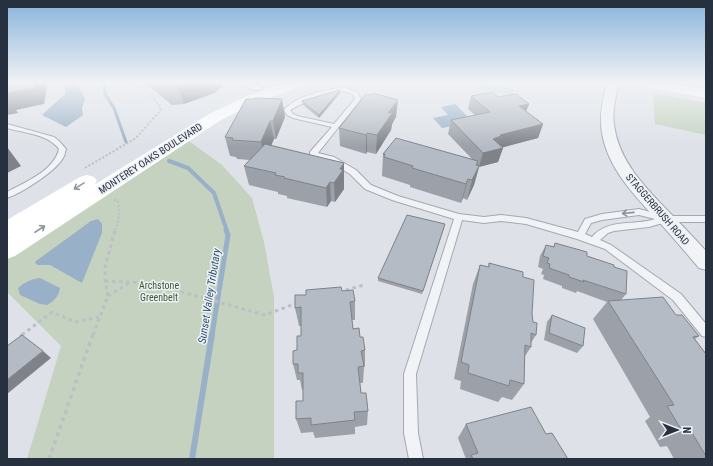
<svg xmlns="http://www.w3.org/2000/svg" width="713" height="466" font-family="'Roboto Condensed',sans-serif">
<rect width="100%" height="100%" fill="#dee2e8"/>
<g fill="#c4d2bf">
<polygon points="480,82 515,89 512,96 477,89"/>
<polygon points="653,93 706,103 706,135 655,124"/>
<polygon points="186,139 222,165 252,198 264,242 274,297 274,459 27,459 61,346 7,292 7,256"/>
</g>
<g fill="#99b1c8">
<polygon points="63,82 80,82 78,86 85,98 82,108 83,115 66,127 42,115 65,94 65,83"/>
<polygon points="455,104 473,122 442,128 433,118 448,115 441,107"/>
<polygon points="98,219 102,224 102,233 82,283 50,265 38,265 35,263 36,261 91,221"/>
<path d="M40,278L60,288C59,296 54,301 47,305L40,304L20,295L18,288C25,282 31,279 40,278Z"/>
</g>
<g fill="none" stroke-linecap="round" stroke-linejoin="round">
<polyline stroke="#99b1c8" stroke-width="3" points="104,82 105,94 114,108 126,142"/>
<polyline stroke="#99b1c8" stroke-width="4" points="169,161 188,168 214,193 227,231"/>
<polyline stroke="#99b1c8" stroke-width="5" points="212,335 228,235 226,230"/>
<polyline stroke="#99b1c8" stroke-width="6" points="192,459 212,334"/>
<g stroke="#a3a9b2" stroke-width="2">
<g id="lane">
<path d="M343,87L357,92L361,99L318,153L334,157L356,170L371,185L398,196L459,214L484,217L501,215L526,218L578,232L585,219L602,214L639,209L666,216H706V222H666L649,227L614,231L608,233L600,240L611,245L681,294L706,324V337L702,336L673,300L605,249L577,239L526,224L501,221L484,223L462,220L416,374L418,433L423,459H409L404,433V374L454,219L392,200L365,189L350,174L328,161L310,156V152L332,127L293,118L287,115L284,110C297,95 325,90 343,87ZM343,91L353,94L355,99L334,124L297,116L292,113L290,110L307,101ZM639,215L655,219C634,226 608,218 592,237L585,234L591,223L602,220Z"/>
<path d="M7,124L54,137L59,141L66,149C65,152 65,155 63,158C56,171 22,193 7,198V192C25,182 54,171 59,149C48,134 24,133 7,128Z"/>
</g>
</g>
<g stroke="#a3a9b2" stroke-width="2">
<g id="street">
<polygon points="241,82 254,82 262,88 260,90 252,90"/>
<path d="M607,82H619C616,96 612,110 614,124C618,161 646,188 670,213C682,225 694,238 706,251V270L699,268C686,253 673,237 659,222C634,195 603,164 601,124C600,110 604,96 607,82Z"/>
</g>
</g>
<g stroke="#bcc0c6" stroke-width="2" stroke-dasharray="2 2" stroke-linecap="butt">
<polyline points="85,168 136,138 160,111 161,108 148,91 131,84 131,82"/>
<path d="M114,200H117C121,212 119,219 115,231"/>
</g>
<g stroke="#bcc0c6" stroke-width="3" stroke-dasharray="3.5 3.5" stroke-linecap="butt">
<polyline points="105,281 149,283 265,315 297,303"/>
<polyline points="339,292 364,285"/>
<polyline points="108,296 129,283"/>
<polyline points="22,335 52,312 75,322 100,317"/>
<polyline points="93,335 108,296 105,280 105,267 115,230"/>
</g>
<g stroke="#bcc0c6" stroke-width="3.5" stroke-dasharray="4 4" stroke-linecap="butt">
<polyline points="20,337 24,334"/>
<polyline points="49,459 93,334"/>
</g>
<use href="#lane" fill="#f1f3f6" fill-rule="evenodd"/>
<use href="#street" fill="#f1f3f6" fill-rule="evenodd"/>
<g fill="#fff" fill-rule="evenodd">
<polygon points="289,82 308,82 306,85 257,102 221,120 15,256 7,259 7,239 10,237 7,238 7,220 80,177 87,175 94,177 97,181 94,185 209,114 247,96"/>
<polygon points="636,82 663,82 706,90 706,98 643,86 638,85"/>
</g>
</g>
<g fill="#9ca1a9">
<polygon points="144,82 222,82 223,87 219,88 220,89 216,91 217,92 184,104 172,105"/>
<polygon points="340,90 340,93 319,118 303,105 302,101"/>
<polygon points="471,96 498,97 529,104 526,111 543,124 538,138 502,147 503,148 498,162 479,167 474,185 467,200 463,198 461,203 410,187 410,185 382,176 383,154 472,159 448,134 451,120 475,115 468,109"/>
<polygon points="282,99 285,117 276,139 274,139 271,145 344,182 344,189 335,202 331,201 327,207 287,198 287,196 278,194 278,192 249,185 244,166 250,160 237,159 236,157 230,156 225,137"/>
<polygon points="396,117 392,124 391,130 376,154 367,152 366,154 340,146 339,128"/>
<polygon points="444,228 422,294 378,281 378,278"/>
<polygon points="555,243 614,267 626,294 621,300 676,315 699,336 695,339 706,354 706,459 674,459 667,446 660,447 645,421 650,417 593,319 607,302 577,291 576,293 562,288 562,286 543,279 544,275 541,274 543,269 538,267 540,256 546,245 553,247"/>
<polygon points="489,263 523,277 532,314 533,322 536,335 531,343 531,347 525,356 524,384 512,400 502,397 498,402 460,389 461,381 454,379 473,284 480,265 488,267"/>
<polygon points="342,291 355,301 355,320 352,320 353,329 360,337 365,350 365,367 364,367 363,383 360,383 361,393 368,411 367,425 355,427 355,434 315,438 313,432 301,433 296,419 303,401 303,389 302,390 300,380 297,380 293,364 301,336 301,326 299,326 295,308 306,295"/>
<polygon points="552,315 583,346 577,353 544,340 547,322"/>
<polygon points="466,424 546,434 568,459 466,459 458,438"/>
</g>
<g fill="#7f8389">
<polygon points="35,82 48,82 44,104 16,110 18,113 7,115 7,93"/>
<polygon points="191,82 222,82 223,87 219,88 220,89 216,91 217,92 184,104 178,86"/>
<polygon points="340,90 340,93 319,118 319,115"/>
<polygon points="282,99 285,117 276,139 273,121"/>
<polygon points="398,100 396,117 392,124 391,130 376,154 377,135 388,113"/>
<polygon points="529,104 524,117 519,106"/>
<polygon points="270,121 274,139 265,160 261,142"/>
<polygon points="543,124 538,138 497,149 503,148 498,162 479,167 474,185 467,200 476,165 478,161 473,179 479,166 483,153 493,139 500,135"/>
<polygon points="367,133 367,152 366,154 366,135"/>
<polygon points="7,147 21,166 7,173"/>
<polygon points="344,163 344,189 335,202 334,183 340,169"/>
<polygon points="468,179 463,198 461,203 466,184"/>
<polygon points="330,182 331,201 327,207 326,188"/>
<polygon points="445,224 444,228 422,294 423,291"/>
<polygon points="43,351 51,358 7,394 7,380"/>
</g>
<g fill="#b5bbc4" stroke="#7f8389">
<polygon points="7,82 35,82 34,88 7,93"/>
<polygon points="158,82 191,82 178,86 165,87"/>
<polygon points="340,90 319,115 302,101 319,96"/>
<polygon points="492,92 498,97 516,94 529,104 519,106 543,124 500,135 501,136 493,139 503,148 483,153 451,120 490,112 471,96"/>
<polygon points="373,93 398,100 388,113 393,112 377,135 367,133 366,135 339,128 366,94 372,95"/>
<polygon points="255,98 282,99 273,121 270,121 261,142 232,140 233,138 225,137 246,99 254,99"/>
<polygon points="396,138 478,161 476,165 479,166 472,180 468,179 466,184 412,168 413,166 384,157 385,154 383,154"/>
<polygon points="265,144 344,163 340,169 343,170 334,183 330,182 326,188 284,178 285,177 275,175 276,173 244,166"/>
<polygon points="407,215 445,224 423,291 378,278"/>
<polygon points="555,243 587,252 587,256 614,265 614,267 627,271 626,294 583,280 584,282 569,277 569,275 549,268 550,264 547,263 549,258 543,256 546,245 554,247"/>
<polygon points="489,263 523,272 523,277 534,280 532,314 533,322 537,323 536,335 531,333 531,347 525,345 524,384 510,380 509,386 468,373 469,365 461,362 480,265 489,267"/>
<polygon points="341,287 342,291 353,290 355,301 350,302 353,329 359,328 360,337 363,337 365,350 361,351 364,366 358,367 361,393 366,393 368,411 354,412 355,420 311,425 311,418 296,419 296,401 303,401 303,373 298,373 298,364 293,364 293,351 297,350 297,336 301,336 301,307 295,308 295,295 306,295 306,290"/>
<polygon points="663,297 676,315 682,315 699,336 693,337 706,354 706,456 692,433 684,434 667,406 674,405 608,301"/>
<polygon points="552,315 585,328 583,346 549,333"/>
<polygon points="22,335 43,351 7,380 7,346"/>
<polygon points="531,407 546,434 552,433 568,459 473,459 471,455 478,453 466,424"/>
</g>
<defs><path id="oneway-shaft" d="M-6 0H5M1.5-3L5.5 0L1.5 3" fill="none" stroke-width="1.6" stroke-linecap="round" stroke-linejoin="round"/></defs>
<g stroke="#93989f">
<use href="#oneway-shaft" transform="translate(79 186) rotate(148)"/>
<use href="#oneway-shaft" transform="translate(40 229) rotate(-33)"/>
</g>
<use stroke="#8c929a" href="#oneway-shaft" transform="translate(628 213) rotate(174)"/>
<linearGradient id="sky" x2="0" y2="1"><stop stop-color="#88b3db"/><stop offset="0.56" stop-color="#f0f2f5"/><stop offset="1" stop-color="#f0f2f5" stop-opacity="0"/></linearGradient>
<rect width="713" height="147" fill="url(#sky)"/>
<g text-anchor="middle" stroke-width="3" stroke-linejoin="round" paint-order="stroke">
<g font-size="10" fill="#27303f" stroke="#edf1f5">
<text transform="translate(150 158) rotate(-33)" y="4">MONTEREY OAKS BOULEVARD</text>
<text transform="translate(658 209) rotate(49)" y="4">STAGGERBRUSH ROAD</text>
</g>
<g font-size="10" fill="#3c5a34" stroke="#edf1f5">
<text x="159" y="289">Archstone<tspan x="159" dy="12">Greenbelt</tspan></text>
</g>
<g font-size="11" font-style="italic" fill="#315072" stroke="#edf1f5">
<text transform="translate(209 296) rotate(-81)" y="4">Sunset Valley Tributary</text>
</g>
</g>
<rect width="713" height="466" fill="none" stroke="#27303f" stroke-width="16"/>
<g transform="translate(677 430) rotate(90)" stroke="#edf1f5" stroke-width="3" paint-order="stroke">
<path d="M0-3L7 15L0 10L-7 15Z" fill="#27303f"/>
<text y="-6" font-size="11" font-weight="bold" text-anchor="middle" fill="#27303f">N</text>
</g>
</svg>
